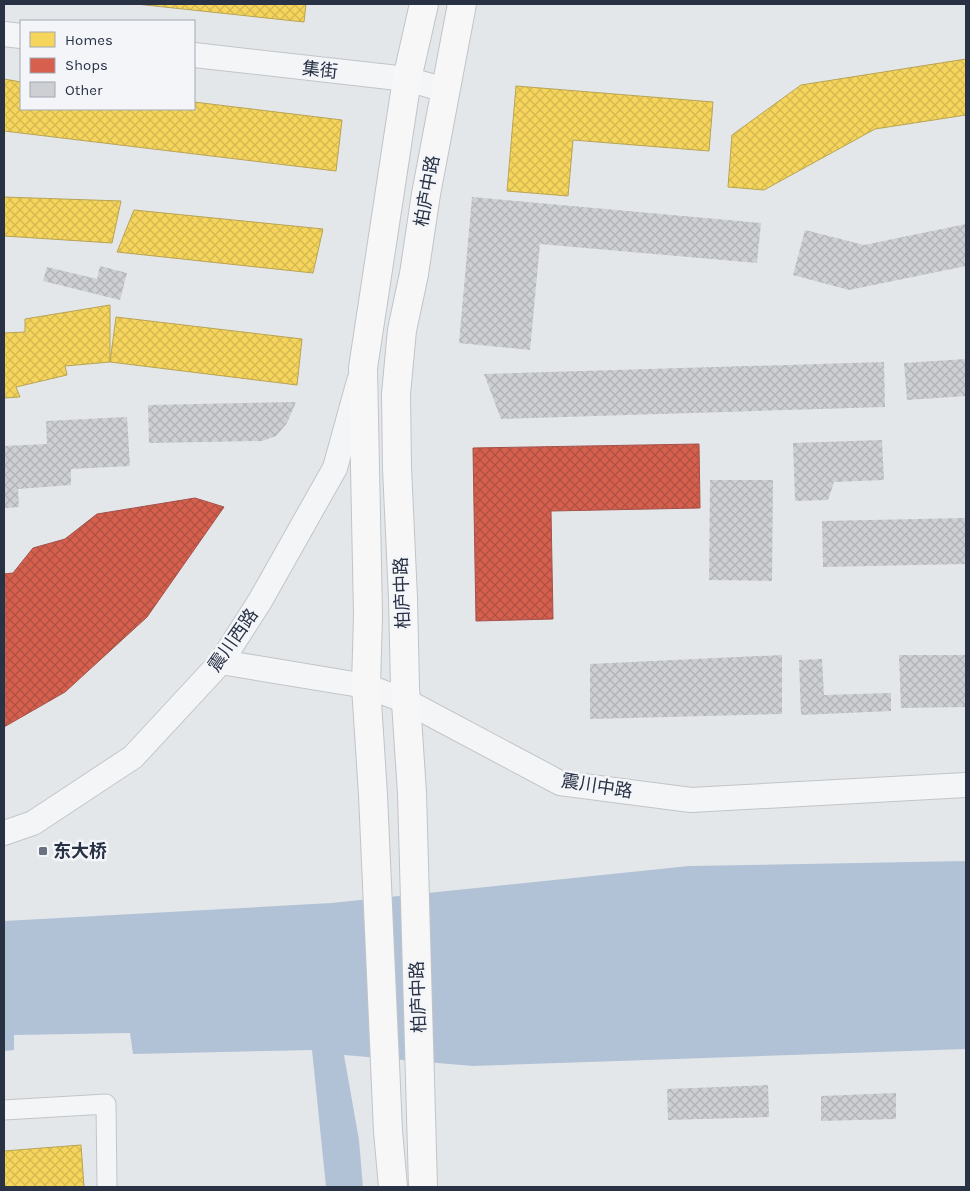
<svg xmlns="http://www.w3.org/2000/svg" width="970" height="1191" font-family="Karla,'Noto Sans SC',sans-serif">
<defs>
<pattern id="homes-cross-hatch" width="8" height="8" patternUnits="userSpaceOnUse" patternTransform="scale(1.25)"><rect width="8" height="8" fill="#f6d55c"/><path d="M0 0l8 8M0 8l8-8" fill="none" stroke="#d3b751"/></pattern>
<pattern id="shops-cross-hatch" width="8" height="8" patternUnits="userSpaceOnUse" patternTransform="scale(1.25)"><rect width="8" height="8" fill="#d6604d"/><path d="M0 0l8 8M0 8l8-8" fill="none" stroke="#ae5042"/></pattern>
<pattern id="building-cross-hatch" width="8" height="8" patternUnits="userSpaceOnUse" patternTransform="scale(1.25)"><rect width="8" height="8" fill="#cdcfd2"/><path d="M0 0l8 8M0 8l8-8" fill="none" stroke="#b0b2b6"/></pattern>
</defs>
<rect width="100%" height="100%" fill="#e4e7ea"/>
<polygon fill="#b2c2d6" points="966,861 966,1049 473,1066 344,1055 359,1140 363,1187 326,1187 312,1050 133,1054 130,1033 14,1035 14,1050 4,1051 4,921 331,903 689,866"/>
<g fill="url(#homes-cross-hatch)" stroke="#b8a455">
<polygon points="136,4 306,4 304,22"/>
<polygon points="966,59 966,115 875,129 764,190 728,187 732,135 801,85"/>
<polygon points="4,79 21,82 21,109 194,109 194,102 342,120 336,171 4,131"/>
<polygon points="516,86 713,102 709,151 573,140 568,196 507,191"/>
<polygon points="4,197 121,201 112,243 4,236"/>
<polygon points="134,210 323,229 313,273 117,252"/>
<polygon points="110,305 110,362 65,366 67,375 16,387 20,397 4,398 4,333 25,332 25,319"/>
<polygon points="116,317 302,339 297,385 110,362"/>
<polygon points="81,1145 84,1187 4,1187 4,1151"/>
</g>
<g fill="url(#shops-cross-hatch)" stroke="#a2524b">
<polygon points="699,444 700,508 551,511 553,619 476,621 473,448"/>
<polygon points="195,498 224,507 147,617 65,692 4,727 4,574 13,573 33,548 65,539 97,514"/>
</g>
<g fill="url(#building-cross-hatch)">
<polygon points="472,197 761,223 757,263 540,244 530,350 459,343"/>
<polygon points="966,224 966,266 849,290 793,275 805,230 864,245"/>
<polygon points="100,266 127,273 120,300 43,281 47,267 97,279"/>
<polygon points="966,359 966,396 907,400 904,363"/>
<polygon points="884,362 885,407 501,419 484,374"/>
<polygon points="296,402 287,423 276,436 262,441 149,443 148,405"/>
<polygon points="127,417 130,466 71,469 71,485 18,489 19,507 4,508 4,446 47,444 46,421"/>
<polygon points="882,440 884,480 834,482 828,500 795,501 793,443"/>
<polygon points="710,480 773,480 772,581 709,580"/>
<polygon points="966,518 966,564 823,567 822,521"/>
<polygon points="782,655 782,714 590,719 590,664"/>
<polygon points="899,655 966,655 966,707 901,708"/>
<polygon points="822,659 824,695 891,693 891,711 801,715 799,660"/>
<polygon points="768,1085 769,1117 668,1120 667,1089"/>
<polygon points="896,1093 896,1119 821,1121 821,1096"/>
</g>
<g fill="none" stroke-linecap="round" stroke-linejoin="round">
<g stroke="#c2c5c8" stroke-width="21">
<polyline id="minor" points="4,1110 106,1104 107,1187"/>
</g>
<g stroke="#c2c5c8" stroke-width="26">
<g id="tertiary">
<polyline points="4,34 21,36"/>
<polyline points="194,55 407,79 445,90"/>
<polyline points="221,662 366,686 406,701 560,783 691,800 966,785"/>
<polyline points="4,833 33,823 133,757 221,662 260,601 335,468 359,381"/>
</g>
</g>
<g stroke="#c0c4c8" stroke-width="30">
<g id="primary">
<polyline points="393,1187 388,1131 373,795 366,686 368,615 363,368 407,79 424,4"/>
<polyline points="423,1187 412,793 405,687 403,598 397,468 396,394 402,330 414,274 426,194 462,4"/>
</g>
</g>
<use href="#minor" stroke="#f4f5f6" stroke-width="19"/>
<use href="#tertiary" stroke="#f4f5f6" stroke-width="24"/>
<use href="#primary" stroke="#f7f7f8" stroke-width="28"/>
</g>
<rect fill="#6a717f" stroke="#f3f5f9" stroke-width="2" x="38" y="846" width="10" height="10" rx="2.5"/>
<g text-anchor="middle" stroke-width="5" stroke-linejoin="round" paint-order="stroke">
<g font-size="18" fill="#293245" stroke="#f3f5f9">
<text transform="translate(320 70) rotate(6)" y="6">集街</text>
<text transform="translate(427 191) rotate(-80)" y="6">柏庐中路</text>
<text transform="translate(402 593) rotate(-92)" y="6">柏庐中路</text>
<text transform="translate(233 640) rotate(-55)" y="6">震川西路</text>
<text transform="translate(597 786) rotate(9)" y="6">震川中路</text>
<text transform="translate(418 997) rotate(-92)" y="6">柏庐中路</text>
</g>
<g font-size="18" font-weight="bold" fill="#293245" stroke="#f3f5f9" text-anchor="start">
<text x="53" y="857">东大桥</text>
</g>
</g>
<rect width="970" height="1191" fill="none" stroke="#293245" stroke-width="10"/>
<rect x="20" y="20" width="175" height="90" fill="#f3f5f9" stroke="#a2a7b1"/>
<rect x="30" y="32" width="25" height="15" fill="#f6d55c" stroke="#a2a7b1"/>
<text x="65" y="45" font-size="15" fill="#293245">Homes</text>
<rect x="30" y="58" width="25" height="15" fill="#d6604d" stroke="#a2a7b1"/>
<text x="65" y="70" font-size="15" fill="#293245">Shops</text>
<rect x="30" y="82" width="25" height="15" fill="#cdcfd2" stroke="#a2a7b1"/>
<text x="65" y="95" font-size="15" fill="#293245">Other</text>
</svg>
